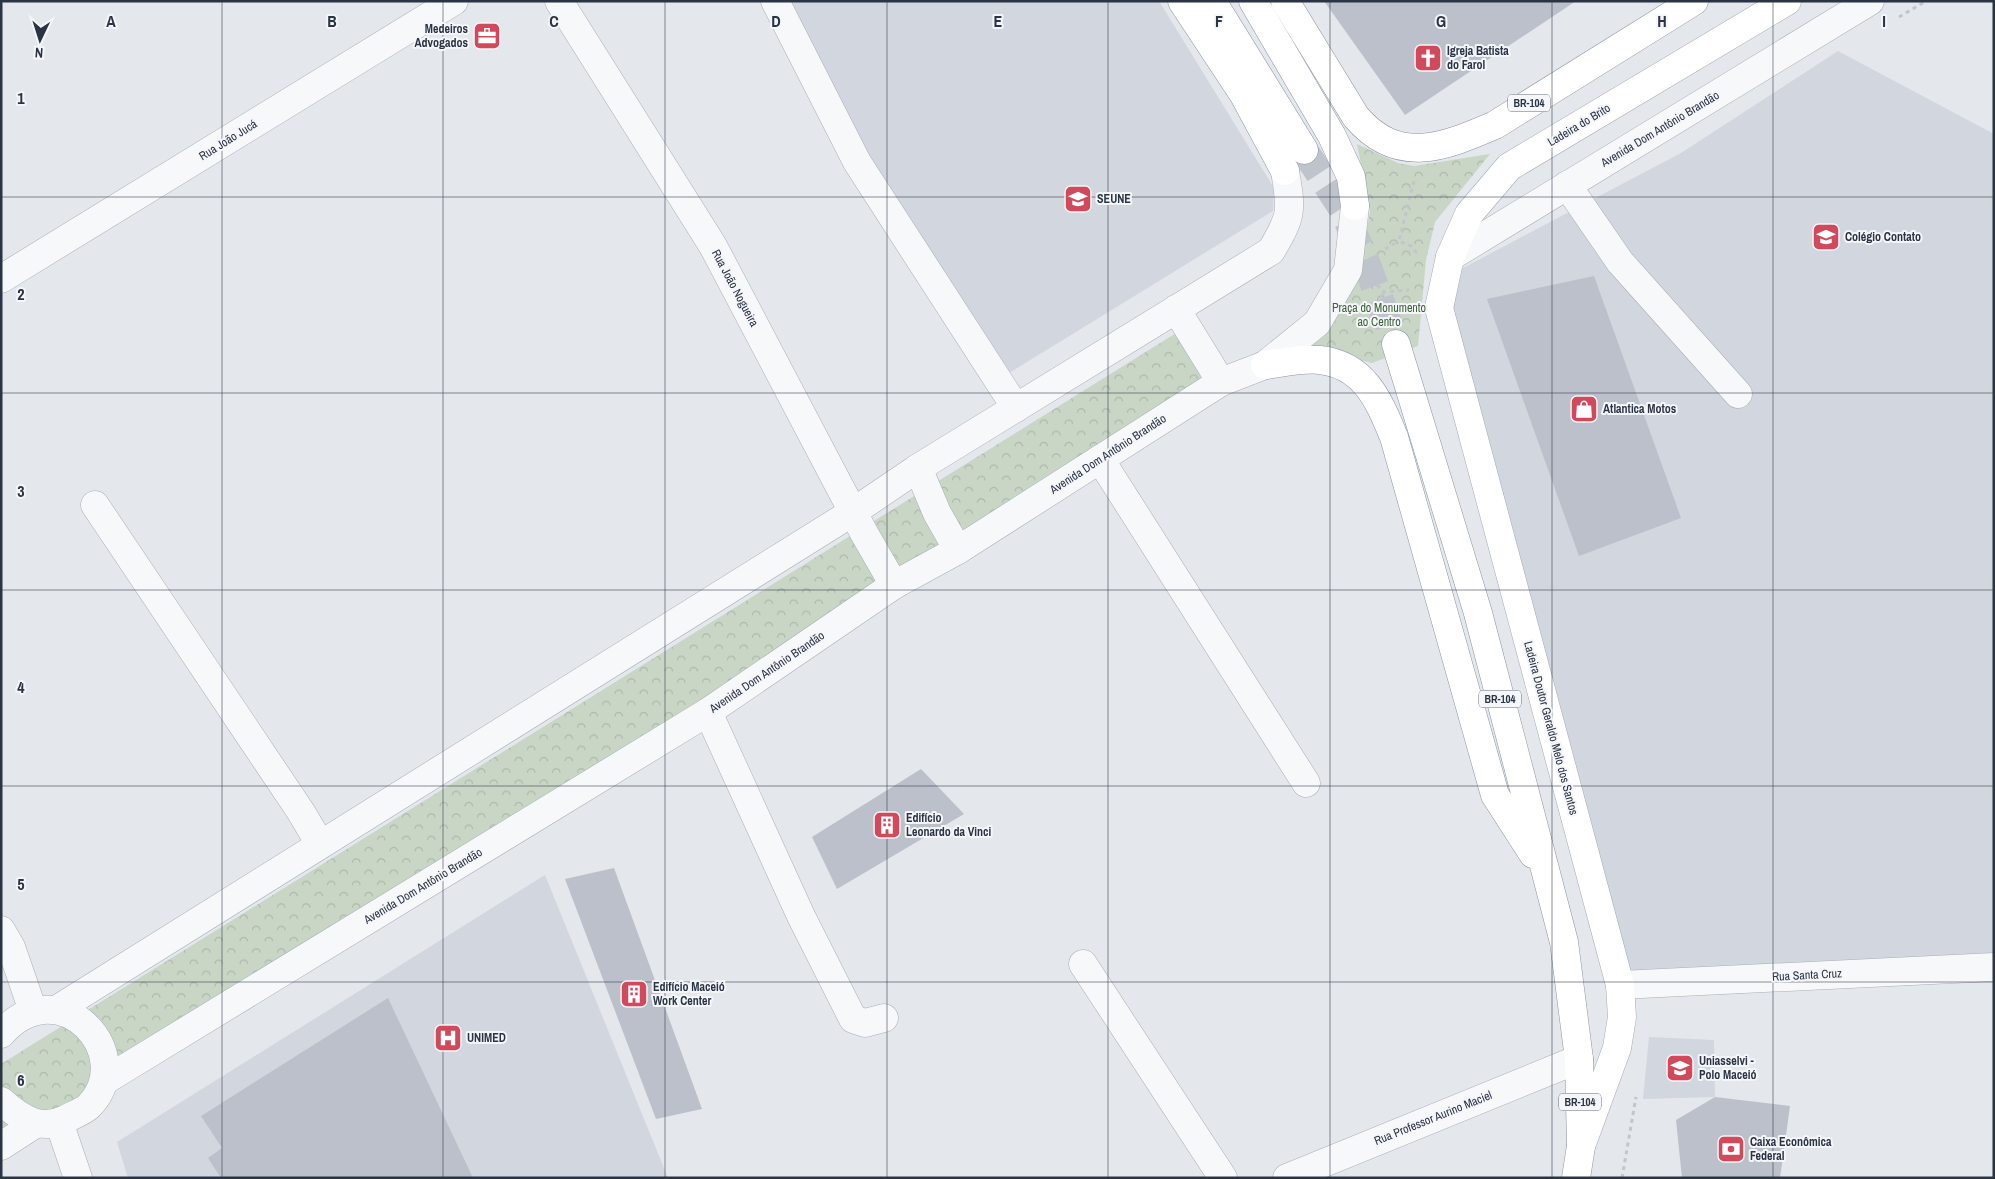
<svg xmlns="http://www.w3.org/2000/svg" width="1995" height="1179" font-family="'Archivo Narrow',sans-serif">
<defs>
<pattern id="park-crowns" width="20" height="18" patternUnits="userSpaceOnUse" patternTransform="scale(1.25)"><rect width="20" height="18" fill="#c9d6c5"/><path d="M2 6a3 3 0 1 1 6 0M12 15a3 3 0 1 1 6 0" fill="none" stroke="#adb8ab"/></pattern>
</defs>
<rect width="100%" height="100%" fill="#e4e7ec"/>
<g fill="#d2d6de">
<polygon points="765,1 1159,1 1274,188 1273,211 991,384"/>
<polygon points="1838,51 1994,134 1994,954 1620,985 1441,306 1446,277 1681,153"/>
<polygon points="545,875 668,1178 128,1178 117,1142"/>
<polygon points="1649,1037 1714,1040 1715,1097 1643,1099"/>
</g>
<g fill="url(#park-crowns)">
<polygon points="1357,144 1398,163 1414,166 1490,154 1435,222 1426,260 1418,346 1372,363 1303,346 1359,270 1370,212"/>
<polygon points="1181,330 1212,404 502,844 1,1162 1,1064"/>
</g>
<g fill="#bbc0ca">
<polygon points="1324,1 1576,1 1405,115"/>
<polygon points="1594,276 1681,518 1579,556 1487,299"/>
<polygon points="921,769 964,814 837,889 812,837"/>
<polygon points="614,868 702,1109 656,1119 565,879"/>
<polygon points="388,998 473,1178 221,1178 208,1158 222,1148 201,1116"/>
<polygon points="1715,1097 1790,1106 1780,1178 1682,1178 1676,1120"/>
</g>
<g fill="none" stroke-linecap="round" stroke-linejoin="round">
<polyline stroke="#bfc3cb" stroke-width="28" stroke-dasharray="28 14" stroke-linecap="butt" points="1304,150 1342,208 1366,262 1396,344"/>
<g stroke="#a9aeb7" stroke-width="29">
<g id="minor">
<polyline points="559,1 713,246 864,533 894,585"/>
<polyline points="775,1 857,162 1016,408"/>
<polyline points="1567,185 1620,262 1738,394"/>
<polyline points="1450,257 1870,1"/>
<polyline points="1,279 454,1"/>
<polyline points="1176,309 1221,382"/>
<polyline points="1100,459 1306,783"/>
<polyline points="918,468 937,513 958,550"/>
<polyline points="95,505 301,812 320,844"/>
<polyline points="708,712 801,916 853,1019 865,1023 884,1018"/>
<polyline points="1,930 11,947 33,1011"/>
<polyline points="1083,964 1223,1178"/>
<polyline points="1620,985 1994,967"/>
<path d="M56,1010L853,512L918,468L1271,251C1292,216 1292,211 1285,171"/>
<path d="M1,1034C60,967 139,1055 89,1106C84,1111 73,1115 66,1119C41,1132 20,1118 1,1101"/>
<polyline points="104,1081 708,712 894,585 958,550 1221,382 1265,365 1317,323 1348,270 1355,206"/>
<polyline points="59,1122 78,1178"/>
<polyline points="1,1146 35,1124"/>
<polyline points="1287,1178 1579,1059"/>
</g>
</g>
<g stroke="#a3abb8" stroke-width="29">
<polyline id="major" points="1581,1146 1617,1048 1622,1017 1620,985 1439,308 1450,257 1469,214 1509,167 1787,1"/>
</g>
<g stroke="#8b94a3" stroke-width="29">
<g id="highway">
<polyline points="1182,1 1244,95 1285,171"/>
<polyline points="1212,1 1304,150"/>
<polyline points="1253,1 1332,136 1351,177 1355,206"/>
<path d="M1285,1L1356,117C1398,166 1444,147 1495,125L1694,1"/>
<polyline points="1396,344 1478,613 1564,942 1579,1059 1581,1146 1576,1178"/>
<path d="M1265,365C1282,363 1303,358 1320,360C1365,365 1379,401 1394,437L1495,795L1533,854"/>
</g>
</g>
<g stroke="#c2c5cb" stroke-width="3" stroke-dasharray="4 4" stroke-linecap="butt">
<polyline points="1899,17 1926,1"/>
<polyline points="1414,181 1399,241 1411,246 1417,253"/>
<polyline points="1385,249 1399,241"/>
<polyline points="1377,285 1384,292 1409,290"/>
<polyline points="1367,325 1384,292"/>
<polyline points="1622,1178 1636,1097"/>
</g>
<use href="#minor" stroke="#f7f8fa" stroke-width="28"/>
<use href="#major" stroke="#fff" stroke-width="28"/>
<use href="#highway" stroke="#fff" stroke-width="28"/>
</g>
<path fill="none" stroke="#2b3445" stroke-width="1" stroke-opacity="0.55" d="M222,1V1178M443,1V1178M665,1V1178M887,1V1178M1108,1V1178M1330,1V1178M1552,1V1178M1773,1V1178M1,197H1994M1,393H1994M1,590H1994M1,786H1994M1,982H1994"/>
<defs>
<g id="office-square" transform="scale(1.4375)"><rect x="-9" y="-9" width="18" height="18" rx="4" fill="#d1495b" stroke="#f4f6f9"/><path d="M-6-3h4V-5.5h4V-3h4V5H-6ZM-1-4.5V-3h2v-1.5ZM-6 0V1H6V0Z" fill="#fff"/></g>
<g id="church-square" transform="scale(1.4375)"><rect x="-9" y="-9" width="18" height="18" rx="4" fill="#d1495b" stroke="#f4f6f9"/><path d="M-1.2-6h2.4v3.5h3.3v2.4h-3.3V6h-2.4V-.1h-3.3v-2.4h3.3Z" fill="#fff"/></g>
<g id="university-square" transform="scale(1.4375)"><rect x="-9" y="-9" width="18" height="18" rx="4" fill="#d1495b" stroke="#f4f6f9"/><path d="M0-5L7-2L0 1L-7-2ZM-4 1L0 2.5L4 1V4Q0 6-4 4Z" fill="#fff"/></g>
<g id="school-square" transform="scale(1.4375)"><rect x="-9" y="-9" width="18" height="18" rx="4" fill="#d1495b" stroke="#f4f6f9"/><path d="M0-5L7-2L0 1L-7-2ZM-4 1L0 2.5L4 1V4Q0 6-4 4Z" fill="#fff"/></g>
<g id="shop-square" transform="scale(1.4375)"><rect x="-9" y="-9" width="18" height="18" rx="4" fill="#d1495b" stroke="#f4f6f9"/><path d="M-5-2.5h2.3a2.7 3.5 0 0 1 5.4 0H5L5.5 6h-11ZM-1.5-2.5h3a1.5 2.3 0 0 0-3 0Z" fill="#fff"/></g>
<g id="building-square" transform="scale(1.4375)"><rect x="-9" y="-9" width="18" height="18" rx="4" fill="#d1495b" stroke="#f4f6f9"/><path d="M-4-6H4V6H1V3H-1V6H-4ZM-2.5-4.3h1.7v1.8h-1.7ZM.8-4.3h1.7v1.8H.8ZM-2.5-1h1.7V.8h-1.7ZM.8-1h1.7V.8H.8Z" fill="#fff"/></g>
<g id="hospital-square" transform="scale(1.4375)"><rect x="-9" y="-9" width="18" height="18" rx="4" fill="#d1495b" stroke="#f4f6f9"/><path d="M-5-5h3v3.5h4V-5h3V5h-3V1.5h-4V5h-3Z" fill="#fff"/></g>
<g id="bank-square" transform="scale(1.4375)"><rect x="-9" y="-9" width="18" height="18" rx="4" fill="#d1495b" stroke="#f4f6f9"/><path d="M-6-4H6V4H-6ZM0-2.3a2.3 2.3 0 1 0 0 4.6a2.3 2.3 0 1 0 0-4.6Z" fill="#fff"/></g>
</defs>
<g fill-rule="evenodd">
<use href="#office-square" x="487" y="36"/>
<use href="#church-square" x="1428" y="58"/>
<use href="#university-square" x="1078" y="199"/>
<use href="#school-square" x="1826" y="237"/>
<use href="#shop-square" x="1584" y="409"/>
<use href="#building-square" x="887" y="825"/>
<use href="#building-square" x="634" y="994"/>
<use href="#hospital-square" x="448" y="1038"/>
<use href="#university-square" x="1680" y="1068"/>
<use href="#bank-square" x="1731" y="1149"/>
</g>
<g text-anchor="middle" stroke-width="4" stroke-linejoin="round" paint-order="stroke">
<g fill="#f4f6f9" stroke="#676e7b" stroke-width="1">
<rect x="1508" y="94.5" width="42" height="17" rx="4"/>
<rect x="1479" y="690.5" width="42" height="17" rx="4"/>
<rect x="1559" y="1093.5" width="42" height="17" rx="4"/>
</g>
<g font-size="11" font-weight="bold" fill="#2b3445">
<text x="1529" y="107">BR-104</text>
<text x="1500" y="703">BR-104</text>
<text x="1580" y="1106">BR-104</text>
</g>
<g font-size="12" font-weight="bold" fill="#2b3445" stroke="#f4f6f9" text-anchor="start">
<text x="468" y="33" text-anchor="end">Medeiros<tspan x="468" dy="14">Advogados</tspan></text>
<text x="1447" y="55">Igreja Batista<tspan x="1447" dy="14">do Farol</tspan></text>
<text x="1097" y="203">SEUNE</text>
<text x="1845" y="241">Colégio Contato</text>
<text x="1603" y="413">Atlantica Motos</text>
<text x="906" y="822">Edifício<tspan x="906" dy="14">Leonardo da Vinci</tspan></text>
<text x="653" y="991">Edifício Maceió<tspan x="653" dy="14">Work Center</tspan></text>
<text x="467" y="1042">UNIMED</text>
<text x="1699" y="1065">Uniasselvi -<tspan x="1699" dy="14">Polo Maceió</tspan></text>
<text x="1750" y="1146">Caixa Econômica<tspan x="1750" dy="14">Federal</tspan></text>
</g>
<g font-size="12" fill="#2b3445" stroke="#f4f6f9">
<text transform="translate(1579 125) rotate(-31)" y="4">Ladeira do Brito</text>
<text transform="translate(1660 129) rotate(-31)" y="4">Avenida Dom Antônio Brandão</text>
<text transform="translate(228 140) rotate(-32)" y="4">Rua João Jucá</text>
<text transform="translate(735 288) rotate(62)" y="4">Rua João Nogueira</text>
<text transform="translate(1108 454) rotate(-33)" y="4">Avenida Dom Antônio Brandão</text>
<text transform="translate(767 672) rotate(-34)" y="4">Avenida Dom Antônio Brandão</text>
<text transform="translate(1551 728) rotate(75)" y="4">Ladeira Doutor Geraldo Melo dos Santos</text>
<text transform="translate(423 886) rotate(-31)" y="4">Avenida Dom Antônio Brandão</text>
<text transform="translate(1807 975) rotate(-3)" y="4">Rua Santa Cruz</text>
<text transform="translate(1433 1118) rotate(-22)" y="4">Rua Professor Aurino Maciel</text>
</g>
<g font-size="12" fill="#3f6138" stroke="#f4f6f9">
<text x="1379" y="312">Praça do Monumento<tspan x="1379" dy="14">ao Centro</tspan></text>
</g>
</g>
<g font-size="16" text-anchor="middle" font-weight="bold" fill="#2b3445" stroke="#f4f6f9" stroke-width="4" stroke-linejoin="round" paint-order="stroke">
<text x="111" y="27">A</text>
<text x="332" y="27">B</text>
<text x="554" y="27">C</text>
<text x="776" y="27">D</text>
<text x="998" y="27">E</text>
<text x="1219" y="27">F</text>
<text x="1441" y="27">G</text>
<text x="1662" y="27">H</text>
<text x="1884" y="27">I</text>
<text x="21" y="104">1</text>
<text x="21" y="300">2</text>
<text x="21" y="497">3</text>
<text x="21" y="693">4</text>
<text x="21" y="890">5</text>
<text x="21" y="1086">6</text>
</g>
<rect width="1995" height="1179" fill="none" stroke="#2b3445" stroke-width="5"/>
<g transform="translate(40 40) rotate(184)" stroke="#f4f6f9" stroke-width="4" paint-order="stroke">
<path d="M0-4L9 19L0 12L-9 19Z" fill="#2b3445"/>
<text y="-8" font-size="14" font-weight="bold" text-anchor="middle" fill="#2b3445">N</text>
</g>
</svg>
